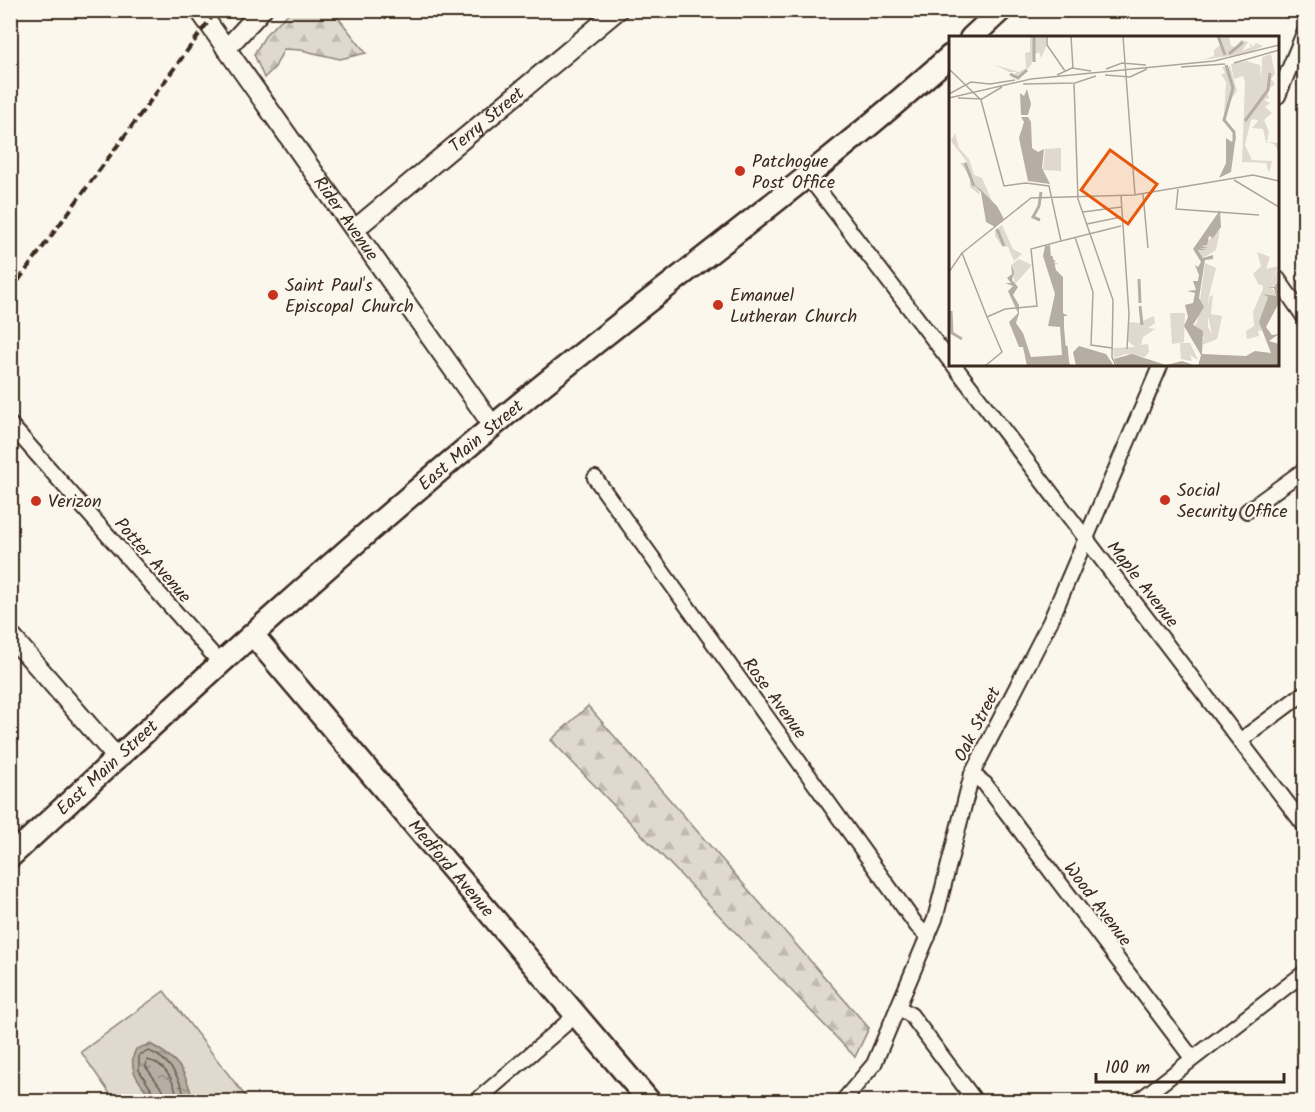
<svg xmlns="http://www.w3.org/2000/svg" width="1315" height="1112" font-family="Kalam,sans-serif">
<defs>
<pattern id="forest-firs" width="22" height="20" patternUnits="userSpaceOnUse" patternTransform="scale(1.5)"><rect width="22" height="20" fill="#dfd9ce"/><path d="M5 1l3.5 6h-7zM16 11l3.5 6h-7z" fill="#c0bab0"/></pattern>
<pattern id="water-ripples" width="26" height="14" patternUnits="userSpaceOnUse" patternTransform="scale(1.5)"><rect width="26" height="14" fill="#b6aea2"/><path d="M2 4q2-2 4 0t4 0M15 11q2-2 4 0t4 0" fill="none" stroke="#958e83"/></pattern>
</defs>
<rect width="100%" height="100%" fill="#fbf7ec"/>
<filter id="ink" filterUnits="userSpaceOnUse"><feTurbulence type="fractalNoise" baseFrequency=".0167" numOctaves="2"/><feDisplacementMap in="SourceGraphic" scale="12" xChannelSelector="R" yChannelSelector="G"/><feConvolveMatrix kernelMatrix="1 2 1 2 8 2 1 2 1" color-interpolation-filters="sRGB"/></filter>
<g filter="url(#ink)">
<polygon fill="#dfd9ce" stroke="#8d8276" stroke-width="1.5" points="164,991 249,1101 115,1101 81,1052"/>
<g fill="url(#forest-firs)" stroke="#8d8276" stroke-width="1.5">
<polygon points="291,11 333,11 366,53 340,59 301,50 284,49 275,67 264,78 254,54 267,33"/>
<polygon points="588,706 869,1028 855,1057 551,740"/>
</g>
<path fill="url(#water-ripples)" stroke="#85796d" stroke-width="1.5" d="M150,1044C178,1059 186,1070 193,1101H154C142,1085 125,1070 136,1049Z"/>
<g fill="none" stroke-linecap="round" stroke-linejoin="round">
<g stroke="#6c5f53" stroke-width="1.5">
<path d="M159,1102L139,1070V1055L149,1051C171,1060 181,1079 186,1102"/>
<path d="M166,1102L164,1092L146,1067L147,1060C166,1063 175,1084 179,1102"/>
</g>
<g stroke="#3b2a1e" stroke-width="18">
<g id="street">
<polyline points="1278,96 1304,33"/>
<polyline points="807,175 950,361"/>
<polyline points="1278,279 1304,317"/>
<polyline points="953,364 1304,825"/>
<polyline points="10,424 222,665"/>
<polyline points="595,478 917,926 928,937"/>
<polyline points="1247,511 1304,470"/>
<polyline points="1241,740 1304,693"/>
<polyline points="972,774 985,784 1192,1058"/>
<polyline points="898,1007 911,1015 976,1102"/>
<polyline points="475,1102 576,1015"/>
<polyline points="842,1102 874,1064 935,919 972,774 1050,622 1161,364"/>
<polyline points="1137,1102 1304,973"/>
</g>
</g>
<g stroke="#3b2a1e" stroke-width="22">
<g id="secondary">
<path id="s1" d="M199,10L493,426"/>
<polyline points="226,49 262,10"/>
<path id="s2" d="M355,229L618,10"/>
<polyline points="10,635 118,759"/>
</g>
</g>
<g stroke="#3b2a1e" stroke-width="26">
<g id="primary">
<polyline points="971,38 1001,10"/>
<path id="s3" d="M253,635L650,1102"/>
<path id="s4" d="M10,857C174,705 338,553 511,411C656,291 810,181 950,56"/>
</g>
</g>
<use href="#street" stroke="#fbf7ec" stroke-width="14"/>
<use href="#secondary" stroke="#fbf7ec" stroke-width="18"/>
<use href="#primary" stroke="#fbf7ec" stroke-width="21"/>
<polyline stroke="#3b2a1e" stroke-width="4" stroke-dasharray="9 4.5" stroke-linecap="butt" points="10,292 217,10"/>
</g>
</g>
<g fill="#c8321e" stroke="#fbf7ec" stroke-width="2">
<circle cx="740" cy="171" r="6"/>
<circle cx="273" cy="295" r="6"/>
<circle cx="718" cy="305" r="6"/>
<circle cx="1165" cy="500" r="6"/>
<circle cx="36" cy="501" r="6"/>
</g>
<g text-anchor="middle" stroke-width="4.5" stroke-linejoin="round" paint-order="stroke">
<g font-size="18" fill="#3b2a1e" stroke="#fbf7ec">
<text dy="6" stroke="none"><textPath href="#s2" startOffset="171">Terry Street</textPath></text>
<text dy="6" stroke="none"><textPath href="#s1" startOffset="255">Rider Avenue</textPath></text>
<text dy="6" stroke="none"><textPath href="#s4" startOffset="618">East Main Street</textPath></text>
<text transform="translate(153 560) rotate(49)" y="6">Potter Avenue</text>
<text transform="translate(1143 584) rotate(52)" y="6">Maple Avenue</text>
<text transform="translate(775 698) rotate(54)" y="6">Rose Avenue</text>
<text transform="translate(977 724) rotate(-63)" y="6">Oak Street</text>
<text dy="6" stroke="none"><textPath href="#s4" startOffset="132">East Main Street</textPath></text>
<text dy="6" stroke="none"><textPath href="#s3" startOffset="306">Medford Avenue</textPath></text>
<text transform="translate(1098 904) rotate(53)" y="6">Wood Avenue</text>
</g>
<g font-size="18" fill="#3b2a1e" stroke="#fbf7ec" text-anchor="start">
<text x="752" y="167">Patchogue<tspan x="752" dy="21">Post Office</tspan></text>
<text x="285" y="291">Saint Paul's<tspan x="285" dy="21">Episcopal Church</tspan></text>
<text x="730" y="301">Emanuel<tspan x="730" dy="21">Lutheran Church</tspan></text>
<text x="1177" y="496">Social<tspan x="1177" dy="21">Security Office</tspan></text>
<text x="48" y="507">Verizon</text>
</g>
</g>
<g transform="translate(949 36)">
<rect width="330" height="330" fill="#fbf7ec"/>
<path d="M70,223L83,229L66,248L62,229ZM264,259L262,278L273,280L270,295L263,298L258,276L260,261ZM231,307H241L249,324L241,319L243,325L232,323Z" fill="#dfd9ce"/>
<path d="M81,0L97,1V11L92,22L90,16L86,18L82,29L70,41L64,42L67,36H60L46,29L70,36L77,32L76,17L81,16ZM268,0L280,1L282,10L287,11L292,4L299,6L293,15L302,11L300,6L304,11L307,7L314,10L299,17L254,24L265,20V14L271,9ZM322,18L326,38L322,43L326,48L318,54L320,62L315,64L321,67L316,71L323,77L315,84L320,96L318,106L330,107V116L325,108L317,106L314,93L303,92L309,85L307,83L302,84L296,109L303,124L323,125L320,137L317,127L293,126L296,46L312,45L313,21ZM281,30L288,55L278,69L275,81L277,46L272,38L276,37L273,31ZM6,97L10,112L20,123L25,139L33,142L43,165L33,155L25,150L23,139L24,149L30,154L31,159L21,151V140L11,127L18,126L2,105ZM53,189L64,213L73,218L65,225L59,211L53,210L46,200V194ZM308,216L321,221L317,233L330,230L321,247L310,249L304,238L312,230ZM221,277H236L235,306L223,308Z" fill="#dfd9ce"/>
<path d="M271,194L267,214L254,222L249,213ZM256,227L267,232L259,264V291L263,298L270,295L268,303L253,309L255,301L244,290L248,287ZM330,232V243L323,252L328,260H319L313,280L314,294L309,295L310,300L298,303L297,295L305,290L304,276L314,253L310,234L321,247Z" fill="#dfd9ce"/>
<path d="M112,112V135L94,134L96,113Z" fill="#dfd9ce"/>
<path d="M297,25L311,29L313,56L296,46L294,40L285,43L282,28ZM205,280L206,287L199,292L206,293L194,301L192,309L199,308L200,316L196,321L177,318L165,322L164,312L186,311L179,305L180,286L189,287Z" fill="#dfd9ce"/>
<path d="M78,53L82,68L79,79H72L71,57L75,60ZM72,81H79L82,86L83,112L89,116L95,113L93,132L101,148L79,145L70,102L75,86ZM287,99L282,136L270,142L277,127V102L283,106ZM24,148L31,153L48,170L55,183L46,191L37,186L32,156ZM271,174L272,191L264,202L260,200L258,209L252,210L259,212H251L258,214H249L254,222L264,219V223L256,224L250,262L255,271L244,289L254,295L253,318L297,320L306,315L322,317L310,286L319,261L314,258L327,260L325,252L318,251H325L330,243V267L317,291L323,299L330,298L320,305L330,308V330H249L252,319L235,290L239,281L236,269L244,267L246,257L238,255L247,254L244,245H249L250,239L246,229L249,231L252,226L244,213ZM101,209L102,223L107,225L102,228L109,227L103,230L114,241V277L119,280H115V304L121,330H78L74,311H70L60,286L69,277L59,255L64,250L56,247H62L58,242L63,238L62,229L65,236L63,244L69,251L64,259L70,269V278L67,287L74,297L82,321L113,319L111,291L99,290L106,258L94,220L96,210ZM130,310L157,318L165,330H127L124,316ZM183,318L217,329L233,325L247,330H168L165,323Z" fill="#b6aea2"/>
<path fill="none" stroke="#b6aea2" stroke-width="3" d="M269,0L276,19M280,18L294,6M85,26V0M277,29L284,52L275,84L285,96V105M61,38L69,42L78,34M296,85L319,54L321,37M16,127L25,150M91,184L84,181L90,170L92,156M48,193L55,210M102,220L110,253L117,330M190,243L191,267M191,270L193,289M2,275L3,297L13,303M117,310L119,330"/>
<path fill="none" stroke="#aea59a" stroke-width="1.5" d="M98,0V9L116,35M122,0L124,33M174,0L186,159M285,27L330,14M232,31L276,28M0,33L32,64L55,150L77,147L100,150L112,205L82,213L88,270L56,273L38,281L53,316L36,330M157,33L173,27L197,29M108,39L123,32L142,35M156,39L181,41L198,33M125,47L129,163L164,264L163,321L167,330M74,48L126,47L147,40M0,58L22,46L41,48L66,44M0,62L82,43L265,25L330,9M9,62L33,63L53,51M285,144L330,171M229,153L227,173L310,179M194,158L199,212M172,160L180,278L178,313M134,176L172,171M138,188L172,181M126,201L144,256L142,309L163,312M112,205L172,190M13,217L38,281M0,236L13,217L82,162L185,159L304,139L330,145"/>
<path fill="#e8590c" fill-opacity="0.15" stroke="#e8590c" stroke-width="3" d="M161,114L208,148L179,188L132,154Z"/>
<rect width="330" height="330" fill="none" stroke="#3b2a1e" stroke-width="3"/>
</g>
<rect width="1315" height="1112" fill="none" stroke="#fbf7ec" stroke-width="36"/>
<rect x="18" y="18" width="1279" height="1076" fill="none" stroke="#3b2a1e" stroke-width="2" filter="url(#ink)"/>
<path d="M1096 1073v9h188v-9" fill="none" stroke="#3b2a1e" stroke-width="3"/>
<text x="1105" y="1073" font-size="18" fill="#3b2a1e" stroke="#fbf7ec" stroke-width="4.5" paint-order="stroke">100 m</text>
</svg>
